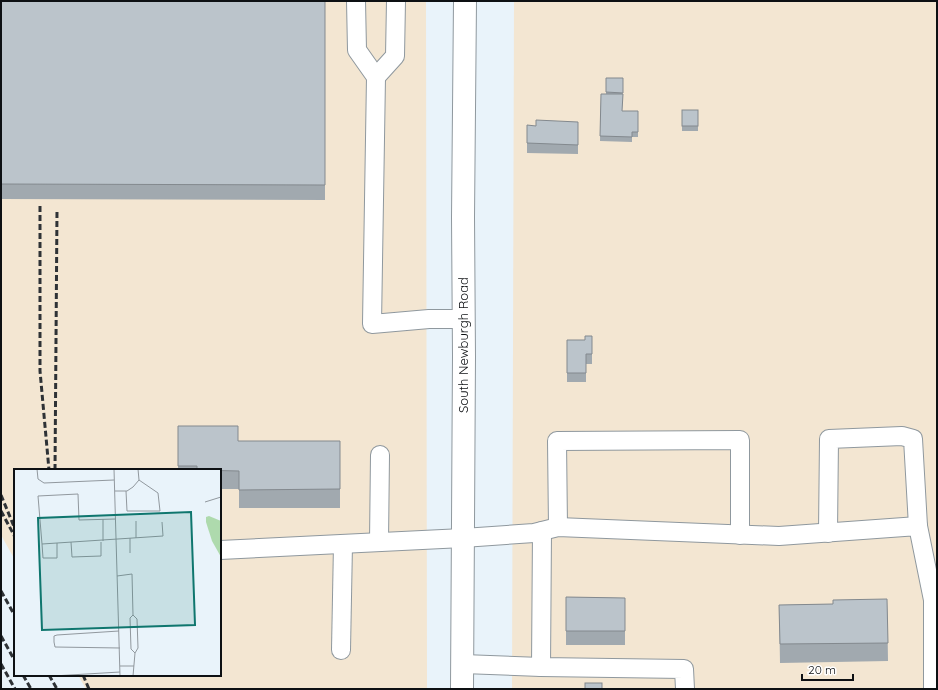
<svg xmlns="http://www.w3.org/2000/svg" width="938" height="690" font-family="Quicksand,sans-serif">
<rect width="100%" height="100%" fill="#e9f3fa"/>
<g fill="#f3e6d2">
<polygon points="1,1 426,1 427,689 86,689 78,675 220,675 220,470 15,470 15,560 1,535"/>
<polygon points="514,1 937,1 937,689 512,689"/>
</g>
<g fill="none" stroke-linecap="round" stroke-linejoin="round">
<g stroke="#8f989e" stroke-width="20">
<g id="minor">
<polyline points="356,1 357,50 376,77 372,324 429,319 464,319"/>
<polyline points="376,77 395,56 396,1"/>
<polyline points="558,527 557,441 740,440 740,535"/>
<polyline points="828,533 829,439 902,436 913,439 918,526"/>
<polyline points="379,542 380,455"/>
<polyline points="220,550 463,538 534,533 558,527 779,536 918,526 933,600 933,689"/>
<polyline points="341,650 343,544"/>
<polyline points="463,664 541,667 684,669 685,689"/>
<polyline points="541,667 542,531"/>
</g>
</g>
<g stroke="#8f989e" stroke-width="24">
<polyline id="major" points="462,689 464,356 463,217 465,1"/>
</g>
<use href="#minor" stroke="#fff" stroke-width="18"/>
<use href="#major" stroke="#fff" stroke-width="22"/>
<g stroke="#2e3236" stroke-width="3" stroke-dasharray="6 3" stroke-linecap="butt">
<polyline points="40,206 40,371 49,470"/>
<polyline points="55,470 57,210"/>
<polyline points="1,495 15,529"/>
<polyline points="1,511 15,537"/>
<polyline points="1,591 15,616"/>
<polyline points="1,636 15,661"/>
<polyline points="1,664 15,689"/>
<polyline points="23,675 31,689"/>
<polyline points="49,675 57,689"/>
<polyline points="83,675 89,689"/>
</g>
</g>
<g fill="#a1a9af">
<polygon points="1,1 325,1 325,200 1,199"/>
<polygon points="606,78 623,78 622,111 638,111 638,137 632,137 632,142 600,141 601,94 606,94"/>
<rect x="682" y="110" width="16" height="21"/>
<polygon points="536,126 578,131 578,154 527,153 527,143"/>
<polygon points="592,336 592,364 586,364 586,382 567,382 567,340 585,340"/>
<polygon points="178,426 238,441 340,441 340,508 239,508 239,489 220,489 220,470 178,470"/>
<polygon points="566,597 625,598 625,645 566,645"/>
<polygon points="887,599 888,661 780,663 779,605 833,604"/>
</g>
<g fill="#bbc4cb" stroke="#83898e">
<polygon points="1,1 325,1 325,185 1,184"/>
<polygon points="606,78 623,78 623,93 606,92"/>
<polygon points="601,94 623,94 622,111 638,111 638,132 632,132 632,137 600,136"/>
<rect x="682" y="110" width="16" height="16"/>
<polygon points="536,120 578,122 578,145 527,143 527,125 536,126"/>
<polygon points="585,336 592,336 592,354 586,354 586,373 567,373 567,340 585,340"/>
<polygon points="178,426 238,426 238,441 340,441 340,489 239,490 239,471 197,470 197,466 178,466"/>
<polygon points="566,597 625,598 625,631 566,631"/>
<polygon points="887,599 888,643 780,644 779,605 833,604 833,600"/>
<rect x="585" y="683" width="17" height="6"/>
</g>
<g text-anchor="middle" stroke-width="3.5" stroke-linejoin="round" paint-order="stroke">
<g font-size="13" fill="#0d1013" stroke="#fff">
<text transform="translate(463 345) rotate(-90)" y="5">South Newburgh Road</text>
</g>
</g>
<g transform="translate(14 469)">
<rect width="207" height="207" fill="#e9f3fa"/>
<path d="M195,47L207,52V88L198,72L192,53V48Z" fill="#aedaad"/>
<path fill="none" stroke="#91989e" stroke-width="1" d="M23,0L24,10L30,14L100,11M100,0L106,207M101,22H113L119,18L125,11L124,0M112,22L113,42H146L144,24L125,11M191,33L207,28M89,50V72M102,50L65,51L64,25L24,27L28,75L149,67L148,53M122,52V69M116,69V84M57,73L58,88L87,87V73M28,75L29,89H43V74M103,107L118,105L119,146L123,150L124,179L121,184L117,180L116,149L119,146M105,162L43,166L40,167V173L41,178L106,179M106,197H120M39,207L106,203M119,207L121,184"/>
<path fill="#0f766e" fill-opacity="0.15" stroke="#0f766e" stroke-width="2" d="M177,43L181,156L28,161L24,49Z"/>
<rect width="207" height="207" fill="none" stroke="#0d1013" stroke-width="2"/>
</g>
<rect width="938" height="690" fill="none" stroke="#0d1013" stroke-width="4"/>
<path d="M802 674v6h51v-6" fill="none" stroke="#0d1013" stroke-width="2"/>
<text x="808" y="674" font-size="12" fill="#0d1013" stroke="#ffffff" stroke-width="3" paint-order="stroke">20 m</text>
</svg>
